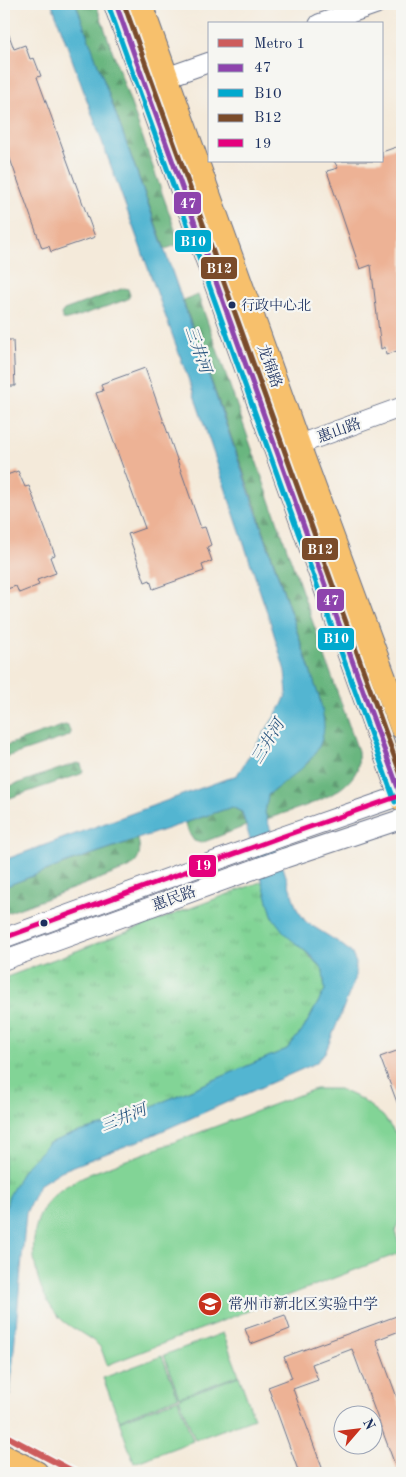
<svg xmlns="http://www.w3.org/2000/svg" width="406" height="1477" font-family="'Old Standard TT','Noto Serif SC',serif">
<defs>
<pattern id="grass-tufts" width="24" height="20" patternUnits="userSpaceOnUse" patternTransform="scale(1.25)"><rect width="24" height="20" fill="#82d496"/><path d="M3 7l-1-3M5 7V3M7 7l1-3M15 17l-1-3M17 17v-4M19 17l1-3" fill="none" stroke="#70b684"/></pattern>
<pattern id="forest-firs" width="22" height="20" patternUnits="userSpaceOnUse" patternTransform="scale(1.25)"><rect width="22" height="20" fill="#69b67f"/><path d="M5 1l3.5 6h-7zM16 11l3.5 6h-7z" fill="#56946b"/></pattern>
</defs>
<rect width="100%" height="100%" fill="#f6f6f2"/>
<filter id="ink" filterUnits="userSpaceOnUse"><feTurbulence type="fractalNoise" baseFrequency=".02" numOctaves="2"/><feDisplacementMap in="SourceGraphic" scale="10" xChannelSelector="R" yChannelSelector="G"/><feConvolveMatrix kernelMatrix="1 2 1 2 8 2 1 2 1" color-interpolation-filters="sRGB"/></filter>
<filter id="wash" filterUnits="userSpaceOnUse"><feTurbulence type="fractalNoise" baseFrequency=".0096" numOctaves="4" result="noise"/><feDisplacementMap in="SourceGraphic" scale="20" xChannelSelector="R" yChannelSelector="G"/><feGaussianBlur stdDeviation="1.12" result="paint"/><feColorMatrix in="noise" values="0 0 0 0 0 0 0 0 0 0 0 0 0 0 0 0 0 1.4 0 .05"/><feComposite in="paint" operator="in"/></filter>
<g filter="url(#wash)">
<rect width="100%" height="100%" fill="#f4eada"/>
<polygon fill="url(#grass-tufts)" stroke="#4e827a" points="263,881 273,918 323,970 325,990 304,1028 287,1049 113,1123 75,1133 49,1143 4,1221 4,978"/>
<g fill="url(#forest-firs)" stroke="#42726e">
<polygon points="76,4 96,4 180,244 165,249"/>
<polygon points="124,288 128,289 130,295 128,299 68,320 63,319 61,314 64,310"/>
<path d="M198,295L358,751C358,757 359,765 357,770C344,798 294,809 267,819L265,813L268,795L309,762L320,700L253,499L183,300Z"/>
<polygon points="65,725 68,726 71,733 69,736 4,758 4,746"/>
<polygon points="77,763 81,764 83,771 81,774 4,800 4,788"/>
<polygon points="232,807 241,812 246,826 201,843 194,841 190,835 185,823"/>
<path d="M138,839C141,852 141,860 129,868L4,914V887L69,862Z"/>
</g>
<g fill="#82d496" stroke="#4e827a">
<path d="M315,1089H339L361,1099L383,1116L398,1137L402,1150V1211L395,1232L402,1252L107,1365C105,1360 103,1352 100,1347C95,1340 71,1328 62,1320C35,1295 23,1238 45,1206C54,1192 69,1184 84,1176Z"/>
<polygon points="223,1333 239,1375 179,1397 164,1355"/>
<polygon points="162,1356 178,1397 119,1420 103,1378"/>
<polygon points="239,1376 254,1418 195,1440 179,1398"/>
<polygon points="178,1399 193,1441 134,1463 119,1421"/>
</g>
<path fill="#52b5d1" stroke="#367298" d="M52,4H76C160,235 242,467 320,700C322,709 324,719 324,727C322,760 291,776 268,795L265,813L297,909L306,922L338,942L351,952L356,963L355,979L326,1051L316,1063L146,1138L61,1171L39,1185L26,1213L10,1395H4V1221L8,1198L23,1170L49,1143L75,1133L113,1123L287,1049L304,1028L325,990L323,970L311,956L286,935L273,918L242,812L232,807L69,862L4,887V860L237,775L282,705L287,693L285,671L270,621L192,389Z"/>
<g id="blocks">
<g fill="#edb295">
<polygon points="4,24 5,24 14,49 25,45 30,59 34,58 41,76 37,77 95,237 51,252 49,246 42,248 4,142"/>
<polygon points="402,145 402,349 386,355 385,347 381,349 371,265 360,269 327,171 338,168 334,161 382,161 382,152"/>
<polygon points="4,340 13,340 15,386 4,386"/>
<polygon points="145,368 201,528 205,527 211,545 207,547 212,561 202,565 204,571 153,589 150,580 145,582 128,534 145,528 96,393 103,391 101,384"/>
<polygon points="18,471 25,487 29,486 55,555 50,557 56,573 37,580 39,585 19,593 16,586 4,590 4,476"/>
<polygon points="402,1049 402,1113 401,1113 380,1057"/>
<polygon points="402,1314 402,1330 376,1340 402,1411 402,1473 398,1473 352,1349 312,1364 318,1380 293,1389 324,1473 299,1473 268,1387 292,1378 284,1357"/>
<polygon points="285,1315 290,1329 251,1344 245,1329"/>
</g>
</g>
</g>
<g filter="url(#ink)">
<use href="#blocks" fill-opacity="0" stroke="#677089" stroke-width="1"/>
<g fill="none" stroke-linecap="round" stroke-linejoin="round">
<g stroke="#677089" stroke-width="21">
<g id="minor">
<polyline points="319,24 376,4"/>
<polyline points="153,82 210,62"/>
<polyline points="286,449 402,407"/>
<polyline points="4,938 278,838 402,795"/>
<polyline points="4,960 285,858 402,819"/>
</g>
</g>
<g stroke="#677089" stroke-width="26">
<g id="major">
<polyline points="116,4 402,799"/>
<polyline points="140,4 298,445 402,727"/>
<polyline points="4,1457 36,1473"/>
</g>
</g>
<use href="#minor" stroke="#fff" stroke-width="19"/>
<use href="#major" stroke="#f7c06c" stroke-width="24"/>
<g stroke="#f6f6f2" stroke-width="9">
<polyline id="bus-1" points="116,4 402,799"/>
</g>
<g stroke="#f6f6f2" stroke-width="9">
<polyline id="bus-2" points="109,7 395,802"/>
</g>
<g stroke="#f6f6f2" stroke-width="9">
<polyline id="bus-3" points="124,4 402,778"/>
</g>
<g stroke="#f6f6f2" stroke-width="9">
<polyline id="bus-4" points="4,938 278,838 402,795"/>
</g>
<use href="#bus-1" stroke="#8e44ad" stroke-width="5"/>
<use href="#bus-2" stroke="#00a9ce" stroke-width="5"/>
<use href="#bus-3" stroke="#7a4b2a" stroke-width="5"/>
<use href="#bus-4" stroke="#e5007d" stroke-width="5"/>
<g stroke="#f6f6f2" stroke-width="10">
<polyline id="metro-1" points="4,1435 76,1473"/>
</g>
<use href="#metro-1" stroke="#cd5c5c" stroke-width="6"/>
</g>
</g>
<defs>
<g id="school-disc" transform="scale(1.25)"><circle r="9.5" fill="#c8321e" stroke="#f6f6f2"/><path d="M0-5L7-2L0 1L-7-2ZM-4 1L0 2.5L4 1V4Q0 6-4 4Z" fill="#fff"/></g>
</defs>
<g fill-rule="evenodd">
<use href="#school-disc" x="210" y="1304"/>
</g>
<g fill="#1b2f5e" stroke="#f6f6f2" stroke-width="2">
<circle cx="232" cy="305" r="4.5"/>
<circle cx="44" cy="923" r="4.5"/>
</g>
<g text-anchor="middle" stroke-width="4.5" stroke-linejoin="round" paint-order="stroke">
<g font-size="14" fill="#1b2f5e" stroke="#f6f6f2" text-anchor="start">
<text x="241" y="310">行政中心北</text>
</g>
<g font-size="15" fill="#1b2f5e" stroke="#f6f6f2">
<text transform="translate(270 366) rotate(70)" y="5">龙锦路</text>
<text transform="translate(339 430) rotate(-20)" y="5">惠山路</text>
<text transform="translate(174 898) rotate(-20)" y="5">惠民路</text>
</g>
<g font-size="15" fill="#1b2f5e" stroke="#f6f6f2" text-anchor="start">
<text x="228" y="1309">常州市新北区实验中学</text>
</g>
<g font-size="16" font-style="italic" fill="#2c5780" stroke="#f6f6f2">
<text transform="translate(199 349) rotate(71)" y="6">三井河</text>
<text transform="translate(267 741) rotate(-59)" y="6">三井河</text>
<text transform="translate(123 1117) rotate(-22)" y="6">三井河</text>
</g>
</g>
<g stroke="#f6f6f2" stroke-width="2">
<rect x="173" y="191" width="29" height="24" rx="5" fill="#8e44ad"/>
<rect x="174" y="229" width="38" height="24" rx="5" fill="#00a9ce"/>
<rect x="200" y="256" width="38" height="24" rx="5" fill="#7a4b2a"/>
<rect x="301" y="537" width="38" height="24" rx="5" fill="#7a4b2a"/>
<rect x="316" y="588" width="29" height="24" rx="5" fill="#8e44ad"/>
<rect x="317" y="627" width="38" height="24" rx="5" fill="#00a9ce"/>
<rect x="188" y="854" width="29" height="24" rx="5" fill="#e5007d"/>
</g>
<g font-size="14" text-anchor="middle" font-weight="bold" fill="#fff">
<text x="188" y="208">47</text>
<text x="193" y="246">B10</text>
<text x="219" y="273">B12</text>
<text x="320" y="554">B12</text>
<text x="331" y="605">47</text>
<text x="336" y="643">B10</text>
<text x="203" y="870">19</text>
</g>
<rect width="406" height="1477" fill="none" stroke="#f6f6f2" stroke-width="20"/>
<rect x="208" y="22" width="175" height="140" fill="#f6f6f2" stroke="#9ea6b7"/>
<rect x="218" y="39" width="25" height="8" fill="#cd5c5c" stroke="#9ea6b7"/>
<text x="254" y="48" font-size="15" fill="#1b2f5e">Metro 1</text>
<rect x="218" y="64" width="25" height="8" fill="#8e44ad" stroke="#9ea6b7"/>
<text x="254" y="72" font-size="15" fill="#1b2f5e">47</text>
<rect x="218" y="89" width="25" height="8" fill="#00a9ce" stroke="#9ea6b7"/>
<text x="254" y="98" font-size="15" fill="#1b2f5e">B10</text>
<rect x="218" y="114" width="25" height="8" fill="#7a4b2a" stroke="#9ea6b7"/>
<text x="254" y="122" font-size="15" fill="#1b2f5e">B12</text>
<rect x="218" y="139" width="25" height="8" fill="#e5007d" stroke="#9ea6b7"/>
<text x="254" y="148" font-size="15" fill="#1b2f5e">19</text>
<g transform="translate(358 1430) rotate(62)"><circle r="24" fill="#f6f6f2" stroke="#9ea6b7"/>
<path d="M0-4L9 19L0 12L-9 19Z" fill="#c8321e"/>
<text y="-8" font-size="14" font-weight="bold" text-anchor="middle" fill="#1b2f5e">N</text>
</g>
</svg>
